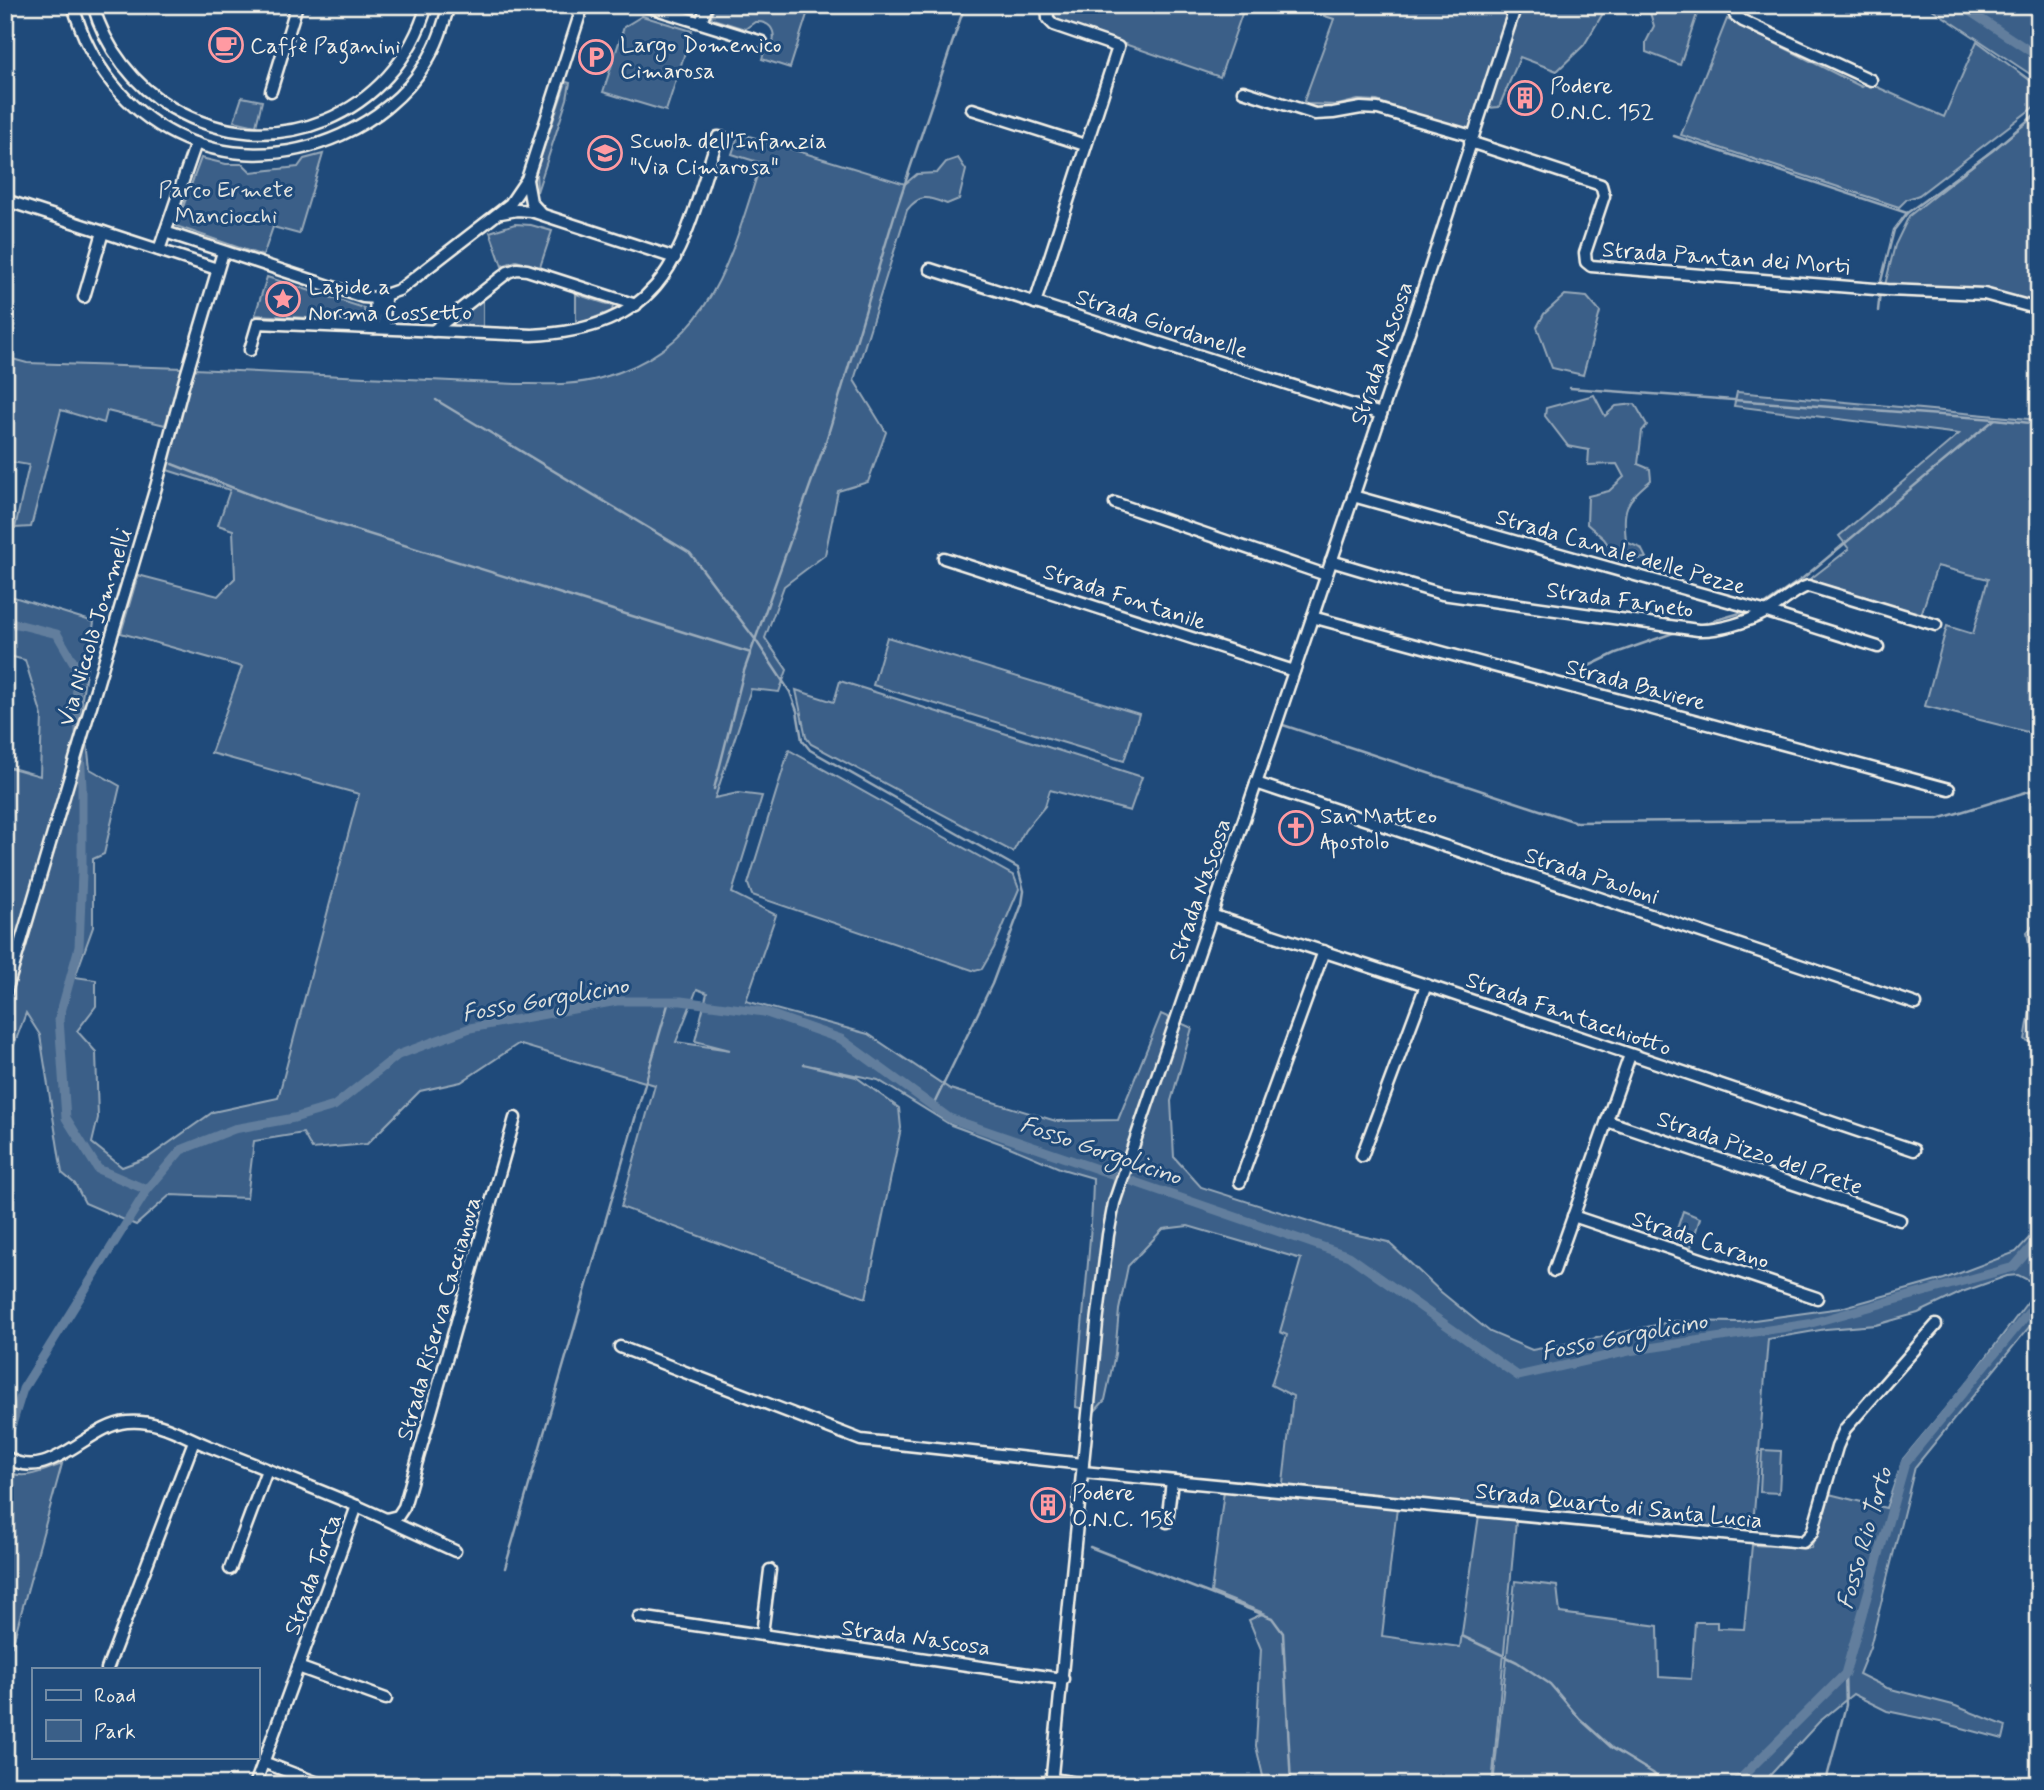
<svg xmlns="http://www.w3.org/2000/svg" width="2044" height="1790" font-family="Mynerve,sans-serif">
<rect width="100%" height="100%" fill="#1f4a7a"/>
<filter id="ink" filterUnits="userSpaceOnUse"><feTurbulence type="fractalNoise" baseFrequency=".0143" numOctaves="2"/><feDisplacementMap in="SourceGraphic" scale="14" xChannelSelector="R" yChannelSelector="G"/><feConvolveMatrix kernelMatrix="1 2 1 2 8 2 1 2 1" color-interpolation-filters="sRGB"/></filter>
<g filter="url(#ink)">
<g fill="#3a5f88" stroke="#97a8b8" stroke-width="2" fill-rule="evenodd">
<path d="M715,5H810L790,68L762,59L764,52L773,43C776,29 769,21 755,22L745,29L713,19L711,16Z"/>
<polygon points="1052,5 1245,5 1220,77 1055,20"/>
<polygon points="1291,5 1608,5 1584,45 1557,71 1520,57 1499,107 1476,109 1469,129 1465,131 1377,101 1358,100 1338,105 1307,104 1304,101 1334,19"/>
<polygon points="1700,5 1680,65 1646,52 1646,42 1654,26 1648,6"/>
<polygon points="1926,5 2039,5 2039,80"/>
<polygon points="642,16 692,31 666,111 603,92 624,27"/>
<polygon points="1727,19 1862,87 1868,83 1944,117 1977,41 2039,87 2039,103 1919,195 1907,199 1899,207 1681,135"/>
<polygon points="566,82 570,83 567,99 537,192 536,172"/>
<polygon points="242,97 262,101 256,126 234,121"/>
<polygon points="2039,113 2039,309 1988,289 1885,285 1895,245 1909,216"/>
<path d="M739,133L905,184L917,174L937,173L946,162L958,158L966,170L959,199L947,204C928,197 921,193 907,210L854,380L886,432L868,482L838,491L825,555L784,586L765,638L787,670L779,692L751,689L715,798L738,793L762,796L732,893L776,915L746,1001L868,1034L950,1089L1056,1121L1118,1120L1161,1014L1192,1028L1171,1101L1174,1157L1201,1187L1340,1231L1388,1242L1441,1292L1490,1332L1532,1350L1592,1339L1674,1321L1740,1322L1841,1308L1944,1279L2016,1252L2032,1235L2039,1223V1315L1915,1467L1870,1647L1859,1674L1887,1688L1953,1705L2006,1726L2003,1739L1940,1722L1887,1711L1853,1694L1819,1722L1761,1785H1493L1515,1581L1557,1586L1560,1613L1658,1626L1659,1677L1691,1679L1695,1622H1717V1628L1744,1629L1752,1545L1811,1548L1829,1494L1886,1508L1903,1459L1969,1380L2032,1296V1282L2018,1275L2007,1276L1962,1292L1918,1313L1876,1325L1826,1329L1768,1339L1752,1538L1282,1492L1293,1396L1271,1385L1287,1335L1280,1332L1301,1259L1188,1226L1163,1229L1128,1266L1119,1310L1115,1354L1105,1400L1094,1412L1076,1407C1079,1331 1092,1255 1093,1178L1062,1169L1005,1145L951,1125L878,1080L803,1064L856,1077L899,1108L901,1128L866,1298L621,1207L655,1085L518,1044L461,1082L420,1091L367,1144L312,1149L303,1133L254,1141L247,1198L170,1195L136,1225L85,1203L75,1184L62,1173L40,1035L26,1013L5,1069V766L40,776L42,716L25,660L5,655V598L14,597L94,622L82,698L90,769L120,786L104,854L93,859V927L75,977L96,980V1006L77,1031L96,1052L98,1118L92,1143L122,1167L149,1157L213,1112L278,1098L359,794L211,753L242,667L121,633L138,575L218,596L235,578L233,530L218,525L230,490L164,469L194,369L516,384C544,384 574,386 601,378C712,348 730,259 761,163L732,154ZM697,989L707,993L695,1041L730,1050L676,1042Z"/>
<polygon points="323,154 299,234 273,227 263,256 176,226 201,158 226,164 243,164 251,172 298,167 304,159"/>
<polygon points="515,224 531,225 552,231 540,267 516,261 502,266 490,232"/>
<polygon points="267,277 364,308 365,317 362,321 255,315"/>
<polygon points="576,294 613,306 612,311 576,325"/>
<polygon points="1565,295 1587,297 1600,312 1583,375 1552,368 1537,327 1544,314"/>
<polygon points="483,298 483,327 448,326"/>
<polygon points="5,357 27,363 183,368 165,425 107,411 104,423 61,410 31,527 15,528 29,465 5,461"/>
<polygon points="1737,392 2039,420 2039,735 1925,706 1947,626 1973,634 1988,579 1937,566 1921,615 1809,580 1849,549 1839,536 1959,434 1734,406"/>
<path d="M1594,395L1605,416L1616,406L1635,404L1647,425L1642,431L1638,464L1650,469L1651,480C1624,503 1623,507 1626,542L1641,548L1646,558L1619,561L1604,539L1587,524L1588,496L1609,491L1624,477L1617,464L1588,465L1589,450L1568,446L1545,416L1546,408Z"/>
<polygon points="887,637 1139,714 1124,761 873,685"/>
<polygon points="840,681 1142,777 1130,811 1050,790 1045,806 1025,830 1013,852 811,744 806,737 796,690 834,702"/>
<polygon points="789,750 1014,876 1019,889 994,948 982,969 975,971 752,895 748,884"/>
<polygon points="2039,920 2039,1044 2025,1040 2035,983 2027,932"/>
<polygon points="1683,1211 1700,1218 1690,1250 1666,1240 1669,1231 1682,1231 1677,1229"/>
<polygon points="1762,1450 1781,1451 1779,1493 1760,1492"/>
<path d="M62,1464L12,1646L5,1644V1471C25,1481 42,1471 62,1464Z"/>
<polygon points="1224,1491 1397,1507 1382,1636 1460,1647 1479,1515 1516,1520 1492,1785 1265,1785 1256,1746 1261,1649 1249,1620 1264,1613 1211,1592"/>
</g>
<g fill="none" stroke-linecap="round" stroke-linejoin="round">
<g stroke="#9cacbb" stroke-width="2.5">
<polyline points="1674,136 1907,213"/>
<polyline points="1880,285 1894,230 1907,213 1992,151 2039,111"/>
<polyline points="1878,311 1880,292"/>
<polyline points="1570,388 1995,419 2039,424"/>
<polyline points="436,400 690,553 755,639 790,692 797,711 802,740 810,750 1018,868 1024,891 1022,904 992,984 933,1106"/>
<polyline points="172,464 285,508 751,653"/>
<polyline points="1763,606 1803,578 1995,419"/>
<polyline points="1696,626 1747,611"/>
<polyline points="1566,677 1616,653 1676,632"/>
<polyline points="1283,725 1576,822 1938,819 2039,788"/>
<polyline points="714,789 744,671 826,441 896,210 965,5"/>
<polyline points="1090,1547 1272,1618 1283,1633 1291,1785"/>
<polyline points="505,1568 669,1001"/>
<polyline points="1462,1636 1517,1662 1550,1684 1580,1719 1612,1748 1653,1773 1665,1785"/>
<polyline points="1825,1785 1846,1705 1845,1674"/>
</g>
<g stroke="#627e9d" stroke-width="9">
<polyline points="1960,5 2039,57"/>
<polyline points="5,624 17,624 57,634 75,665 82,786 82,873 79,947 59,1019 66,1118 98,1169 147,1190 181,1150 234,1129 294,1118 334,1106 398,1055 470,1028 617,1001 681,1001 764,1012 841,1039 949,1118 1349,1256 1518,1376 1629,1351 1808,1324 2014,1267 2039,1238"/>
<polyline points="5,1447 23,1389 147,1190"/>
<polyline points="1734,1785 1845,1674 1905,1463 2039,1300"/>
</g>
<g stroke="#f4f1e8" stroke-width="15">
<g id="minor">
<path d="M73,5C106,126 225,187 341,135C374,120 406,96 425,64C437,46 443,26 449,5"/>
<path d="M93,5C105,48 134,86 172,108C273,167 395,116 427,5"/>
<polyline points="643,5 762,42"/>
<polyline points="1731,5 1735,15 1743,21 1871,80"/>
<polyline points="701,23 707,5"/>
<polyline points="271,91 297,5"/>
<polyline points="1243,91 1315,114 1333,113 1361,108 1378,109 1472,136"/>
<polyline points="972,109 1085,145"/>
<polyline points="1470,142 1601,185 1604,196 1585,253 1586,262 1591,266 1887,290 1984,294 2039,309"/>
<polyline points="527,180 531,202 541,213"/>
<polyline points="5,200 217,269"/>
<polyline points="501,213 517,210 531,211 675,258"/>
<polyline points="165,232 363,297 376,298 399,290 510,204 527,179 583,5"/>
<polyline points="159,250 196,143"/>
<polyline points="930,269 1381,414"/>
<polyline points="84,297 103,232"/>
<polyline points="1035,303 1118,47 1054,25 1048,19 1047,5"/>
<polyline points="374,328 376,298"/>
<polyline points="384,328 385,296"/>
<polyline points="433,331 508,272 517,269 527,270 636,305"/>
<path d="M250,350L258,323L532,335C672,328 681,249 718,137L724,138"/>
<polyline points="1353,496 1767,612 1878,647"/>
<polyline points="1115,503 1326,575"/>
<polyline points="944,558 1294,671"/>
<path d="M1331,561L1442,594L1698,630C1719,631 1747,622 1766,612C1781,605 1792,591 1808,586L1936,625"/>
<polyline points="1312,617 1949,789"/>
<polyline points="1256,783 1916,1004"/>
<polyline points="1211,915 1426,985 1914,1150"/>
<polyline points="5,995 156,487 183,386 223,252"/>
<polyline points="1607,1121 1900,1220"/>
<polyline points="1362,1156 1426,985"/>
<polyline points="1240,1182 1324,951"/>
<polyline points="1573,1216 1817,1298"/>
<polyline points="1554,1271 1630,1055"/>
<polyline points="620,1347 861,1440 1083,1464"/>
<path d="M5,1456C47,1487 87,1425 127,1422C160,1419 184,1437 213,1448C261,1467 309,1486 357,1506L255,1785"/>
<polyline points="1083,1472 1803,1542 1812,1533 1837,1447 1845,1429 1936,1325"/>
<polyline points="357,1506 386,1519 398,1516 404,1507 515,1118"/>
<polyline points="387,1520 455,1551"/>
<polyline points="1167,1522 1172,1481"/>
<polyline points="230,1569 267,1470"/>
<polyline points="639,1617 1063,1679"/>
<polyline points="762,1634 770,1570"/>
<polyline points="298,1667 386,1699"/>
<polyline points="107,1669 194,1441"/>
<polyline points="263,1762 323,1785"/>
<polyline points="1052,1779 1089,1785"/>
<polyline points="1051,1785 1097,1323 1108,1235 1114,1203 1415,314 1516,5"/>
</g>
</g>
<use href="#minor" stroke="#1f4a7a" stroke-width="10"/>
</g>
</g>
<defs>
<g id="cafe-ring" transform="scale(1.75)"><circle r="9.5" fill="#1f4a7a" stroke="#ff9aa2" stroke-width="1.5"/><path d="M-5.5-4.5H6V0H3Q3 3.5 0 3.5H-2.5Q-5.5 3.5-5.5 0ZM3-3.2v2h1.7v-2ZM-6 4.5H4V6H-6Z" fill="#ff9aa2"/></g>
<g id="parking-ring" transform="scale(1.75)"><circle r="9.5" fill="#1f4a7a" stroke="#ff9aa2" stroke-width="1.5"/><path d="M-3.5-5.5H1a3.5 3.5 0 0 1 0 7H-1V5.5H-3.5ZM-1-3.4V-.6H.8a1.4 1.4 0 0 0 0-2.8Z" fill="#ff9aa2"/></g>
<g id="building-ring" transform="scale(1.75)"><circle r="9.5" fill="#1f4a7a" stroke="#ff9aa2" stroke-width="1.5"/><path d="M-4-6H4V6H1V3H-1V6H-4ZM-2.5-4.3h1.7v1.8h-1.7ZM.8-4.3h1.7v1.8H.8ZM-2.5-1h1.7V.8h-1.7ZM.8-1h1.7V.8H.8Z" fill="#ff9aa2"/></g>
<g id="school-ring" transform="scale(1.75)"><circle r="9.5" fill="#1f4a7a" stroke="#ff9aa2" stroke-width="1.5"/><path d="M0-5L7-2L0 1L-7-2ZM-4 1L0 2.5L4 1V4Q0 6-4 4Z" fill="#ff9aa2"/></g>
<g id="sight-ring" transform="scale(1.75)"><circle r="9.5" fill="#1f4a7a" stroke="#ff9aa2" stroke-width="1.5"/><path d="M0-6L1.8-2.2L6-1.7L2.9 1.2L3.7 5.4L0 3.3L-3.7 5.4L-2.9 1.2L-6-1.7L-1.8-2.2Z" fill="#ff9aa2"/></g>
<g id="church-ring" transform="scale(1.75)"><circle r="9.5" fill="#1f4a7a" stroke="#ff9aa2" stroke-width="1.5"/><path d="M-1.2-6h2.4v3.5h3.3v2.4h-3.3V6h-2.4V-.1h-3.3v-2.4h3.3Z" fill="#ff9aa2"/></g>
</defs>
<g fill-rule="evenodd">
<use href="#cafe-ring" x="226" y="45"/>
<use href="#parking-ring" x="596" y="57"/>
<use href="#building-ring" x="1525" y="98"/>
<use href="#school-ring" x="605" y="153"/>
<use href="#sight-ring" x="283" y="299"/>
<use href="#church-ring" x="1296" y="828"/>
<use href="#building-ring" x="1048" y="1505"/>
</g>
<g text-anchor="middle" stroke-width="6" stroke-linejoin="round" paint-order="stroke">
<g font-size="23" fill="#f4f1e8" stroke="#1f4a7a" text-anchor="start">
<text x="620" y="52">Largo Domenico<tspan x="620" dy="26">Cimarosa</tspan></text>
<text x="250" y="53">Caffè Paganini</text>
<text x="1550" y="93">Podere<tspan x="1550" dy="26">O.N.C. 152</tspan></text>
<text x="630" y="148">Scuola dell'Infanzia<tspan x="630" dy="26">"Via Cimarosa"</tspan></text>
<text x="308" y="294">Lapide a<tspan x="308" dy="26">Norma Cossetto</tspan></text>
<text x="1320" y="823">San Matteo<tspan x="1320" dy="26">Apostolo</tspan></text>
<text x="1072" y="1500">Podere<tspan x="1072" dy="26">O.N.C. 158</tspan></text>
</g>
<g font-size="23" fill="#e1e2de" stroke="#1f4a7a">
<text x="226" y="197">Parco Ermete<tspan x="226" dy="26">Manciocchi</tspan></text>
</g>
<g font-size="23" fill="#f4f1e8" stroke="#1f4a7a">
<text transform="translate(1726 257) rotate(4)" y="8">Strada Pantan dei Morti</text>
<text transform="translate(1162 323) rotate(18)" y="8">Strada Giordanelle</text>
<text transform="translate(1381 353) rotate(-71)" y="8">Strada Nascosa</text>
<text transform="translate(1621 551) rotate(16)" y="8">Strada Canale delle Pezze</text>
<text transform="translate(1125 596) rotate(18)" y="8">Strada Fontanile</text>
<text transform="translate(1620 599) rotate(8)" y="8">Strada Farneto</text>
<text transform="translate(94 627) rotate(-73)" y="8">Via Niccolò Jommelli</text>
<text transform="translate(1636 684) rotate(15)" y="8">Strada Baviere</text>
<text transform="translate(1592 875) rotate(18)" y="8">Strada Paoloni</text>
<text transform="translate(1199 890) rotate(-71)" y="8">Strada Nascosa</text>
<text transform="translate(1569 1013) rotate(19)" y="8">Strada Fantacchiotto</text>
<text transform="translate(1760 1152) rotate(19)" y="8">Strada Pizzo del Prete</text>
<text transform="translate(1701 1239) rotate(18)" y="8">Strada Carano</text>
<text transform="translate(438 1318) rotate(-74)" y="8">Strada Riserva Caccianova</text>
<text transform="translate(1619 1505) rotate(6)" y="8">Strada Quarto di Santa Lucia</text>
<text transform="translate(312 1574) rotate(-70)" y="8">Strada Torta</text>
<text transform="translate(916 1637) rotate(8)" y="8">Strada Nascosa</text>
</g>
<g font-size="24" font-style="italic" fill="#dee0dd" stroke="#1f4a7a">
<text transform="translate(545 999) rotate(-10)" y="8">Fosso Gorgolicino</text>
<text transform="translate(1101 1150) rotate(19)" y="8">Fosso Gorgolicino</text>
<text transform="translate(1624 1336) rotate(-11)" y="8">Fosso Gorgolicino</text>
<text transform="translate(1864 1538) rotate(-74)" y="8">Fosso Rio Torto</text>
</g>
</g>
<rect width="2044" height="1790" fill="none" stroke="#1f4a7a" stroke-width="28"/>
<rect x="14" y="14" width="2016" height="1762" fill="none" stroke="#f4f1e8" stroke-width="2.5" filter="url(#ink)"/>
<rect x="32" y="1668" width="228" height="91" fill="#1f4a7a" stroke="#748da6" stroke-width="2"/>
<rect x="46" y="1690" width="35" height="10" fill="#1f4a7a" stroke="#748da6" stroke-width="2"/>
<text x="94" y="1702" font-size="21" fill="#f4f1e8">Road</text>
<rect x="46" y="1720" width="35" height="21" fill="#3a5f88" stroke="#748da6" stroke-width="2"/>
<text x="94" y="1738" font-size="21" fill="#f4f1e8">Park</text>
</svg>
